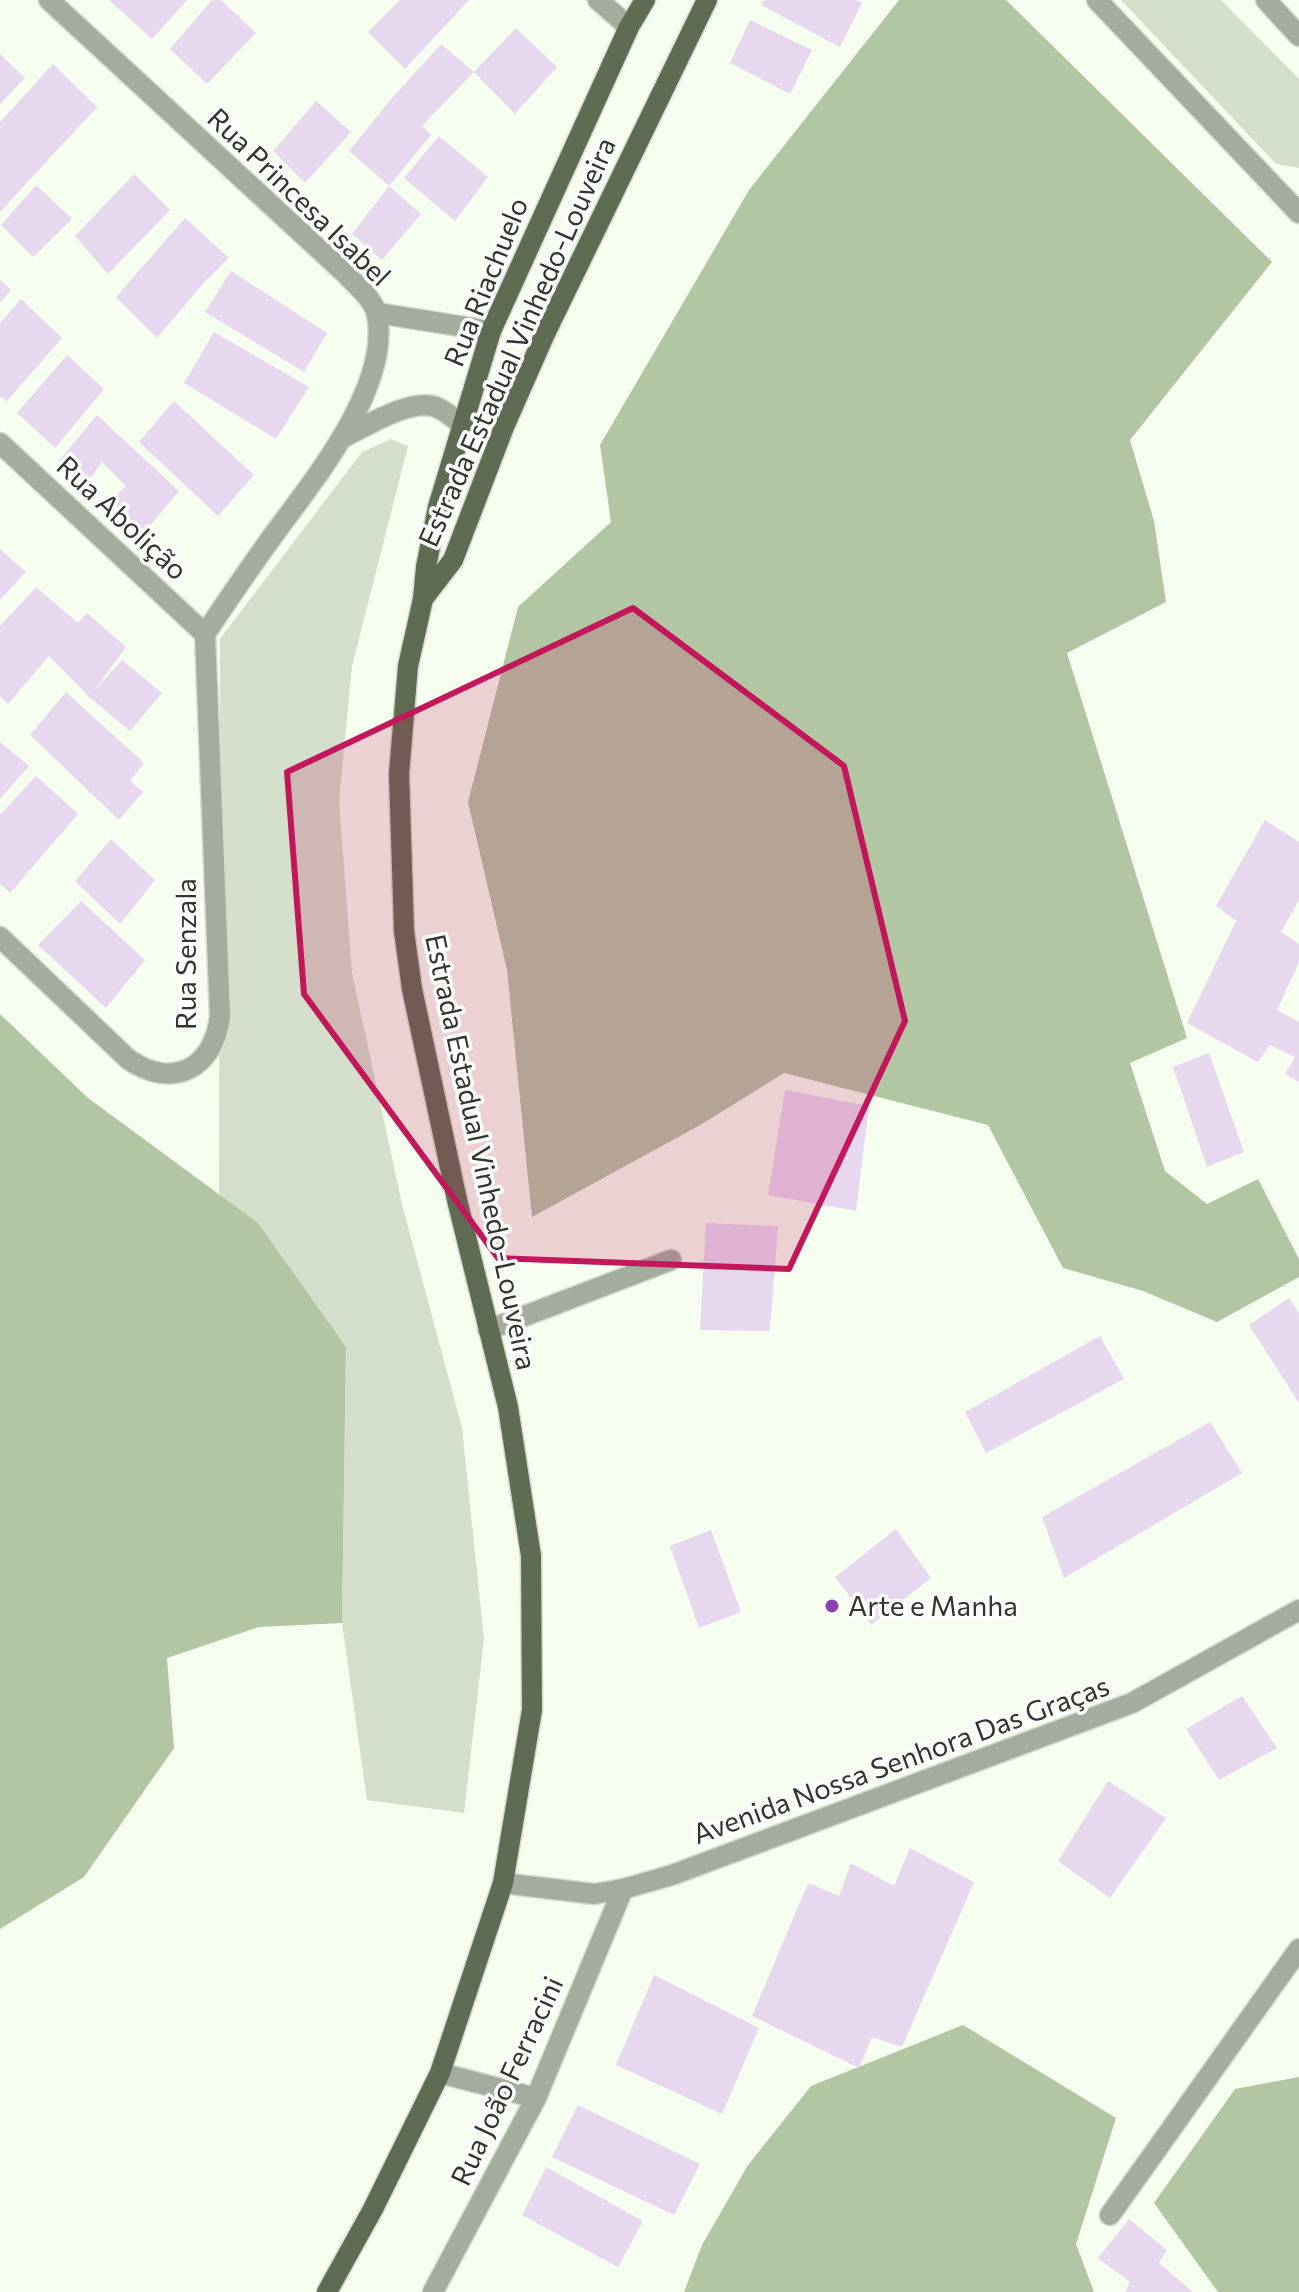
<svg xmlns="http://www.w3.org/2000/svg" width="1299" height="2292" font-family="Commissioner,sans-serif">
<rect width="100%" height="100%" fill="#f6ffef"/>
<g fill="#d3dfca">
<polygon points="1121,0 1221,0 1299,79 1299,168 1276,164"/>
<polygon points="391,439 408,446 352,666 339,801 352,973 402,1204 462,1428 484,1639 464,1813 367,1800 342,1623 346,1347 219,1194 220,639 362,452"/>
</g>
<g fill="#b2c6a4">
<polygon points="899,0 1006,0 1272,262 1130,440 1154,521 1166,602 1067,653 1187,1038 1130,1063 1165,1171 1207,1204 1258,1179 1299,1259 1299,1277 1217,1322 1143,1291 1063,1268 988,1125 784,1073 702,1124 532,1217 507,970 468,802 518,607 611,522 600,445 749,190"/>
<polygon points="0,1014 88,1098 258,1223 346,1347 342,1623 259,1627 167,1658 174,1748 84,1877 0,1929"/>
<polygon points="963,2025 1116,2118 1076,2244 1094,2292 684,2292 702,2245 748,2165 811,2086"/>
<polygon points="1299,2077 1299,2292 1218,2292 1154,2203 1235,2089"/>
</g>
<g fill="#e7d8f0">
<polygon points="109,0 187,0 152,39"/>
<polygon points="212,0 221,0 256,33 207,84 170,49"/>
<polygon points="400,0 469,0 405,69 368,32"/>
<polygon points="765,0 856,0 862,3 840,47 761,5"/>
<polygon points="750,20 812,50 790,94 730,63"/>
<polygon points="516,28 557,67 515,114 474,72 422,126 431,135 389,186 349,151 391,99 441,44 474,72"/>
<polygon points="0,54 25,78 0,104"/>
<polygon points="53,64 97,107 0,212 0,122"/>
<polygon points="316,101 351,132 305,183 273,151"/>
<polygon points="439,136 488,177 455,221 404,178"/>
<polygon points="134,174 170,210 108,274 75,236"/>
<polygon points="36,185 72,219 33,257 1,225"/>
<polygon points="389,186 421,214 382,260 352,234"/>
<polygon points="185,218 229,258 200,287 157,338 116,297"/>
<polygon points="231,271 327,333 304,372 205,312"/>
<polygon points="0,280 11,290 0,303"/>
<polygon points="21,299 62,338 7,401 0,396 0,323"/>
<polygon points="214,332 309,387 276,439 184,383"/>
<polygon points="67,355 104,389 55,448 17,413"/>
<polygon points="174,401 254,475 218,516 139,442"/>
<polygon points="97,415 179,491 143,534 110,501 126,486 102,462 87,483 58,462"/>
<polygon points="0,549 26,572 0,600"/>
<polygon points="36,587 78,623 87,613 126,647 93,692 122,660 162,693 130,731 89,697 49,656 8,704 0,696 0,626"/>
<polygon points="66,692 144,763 130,781 143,792 119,820 30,735"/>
<polygon points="0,742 29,766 0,799"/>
<polygon points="36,776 78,814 10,893 0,884 0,815"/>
<polygon points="1265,820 1299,842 1299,900 1281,932 1299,944 1299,962 1277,1010 1299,1022 1299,1082 1285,1074 1295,1057 1270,1045 1258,1062 1187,1023 1236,921 1216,906"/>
<polygon points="111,839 155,880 120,924 75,881"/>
<polygon points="81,901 145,960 106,1008 38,945"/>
<polygon points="1209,1053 1244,1152 1207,1167 1173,1067"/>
<polygon points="785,1090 869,1106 856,1211 768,1195"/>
<polygon points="706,1223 778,1226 770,1331 700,1330"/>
<polygon points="1289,1298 1299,1313 1299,1403 1249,1325"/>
<polygon points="1100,1336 1124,1379 986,1453 965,1412"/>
<polygon points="1210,1422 1242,1473 1064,1578 1042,1517"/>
<polygon points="896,1529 931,1578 871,1625 835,1577"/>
<polygon points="711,1530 741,1612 699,1628 670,1546"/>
<polygon points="1242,1696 1277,1748 1219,1780 1186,1729"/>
<polygon points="1108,1781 1166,1818 1110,1898 1058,1861"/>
<polygon points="910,1848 974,1882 902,2047 872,2037 859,2068 752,2016 808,1883 839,1896 851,1863 894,1886"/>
<polygon points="654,1975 759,2028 722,2114 616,2065"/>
<polygon points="578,2105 700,2164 674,2215 552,2157"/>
<polygon points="546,2167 643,2221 618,2267 522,2215"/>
<polygon points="1129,2219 1167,2250 1159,2263 1193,2292 1125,2292 1130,2282 1098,2258"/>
</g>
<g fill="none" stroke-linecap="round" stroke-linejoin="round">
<g stroke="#d2dbcc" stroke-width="23">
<g id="service">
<polyline points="488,1330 671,1260"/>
<polyline points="1110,2215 1299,1949"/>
</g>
</g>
<g stroke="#d2dbcc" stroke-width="23">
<g id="minor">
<path d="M49,0L348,276C358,287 374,300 377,315C391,388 312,482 272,537C249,569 227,601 205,634"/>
<polyline points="598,0 629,27"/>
<polyline points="1097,0 1299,213"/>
<polyline points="1266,0 1299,36"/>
<polyline points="377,313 491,331"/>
<path d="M344,437C367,426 410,398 436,407C446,411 454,419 463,425"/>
<polyline points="0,443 205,634"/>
<path d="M0,937L128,1059C172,1090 214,1069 220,1016L205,634"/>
<polyline points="503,1883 594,1894 623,1889 672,1875 1132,1703 1299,1610"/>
<polyline points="440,2073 536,2098"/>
<polyline points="433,2292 536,2098 623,1889"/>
</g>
</g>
<g stroke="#d2dbcc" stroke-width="23">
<g id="primary">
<polyline points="423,599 426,567 438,507 491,331 629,27 645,0"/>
<polyline points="327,2292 373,2209 440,2073 503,1883 532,1710 531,1556 508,1407 457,1200 412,989 404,931 399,774 408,666 423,599 453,560 504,427 544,336 707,0"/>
</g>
</g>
<use href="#service" stroke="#a4ac9e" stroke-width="20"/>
<use href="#minor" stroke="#a4ac9e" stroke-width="20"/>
<use href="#primary" stroke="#5d6c52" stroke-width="20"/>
</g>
<path fill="#c2185b" fill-opacity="0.2" stroke="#c2185b" stroke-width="6" stroke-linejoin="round" d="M633,608L844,766L905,1021L789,1269L498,1258L304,994L287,772Z"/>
<circle fill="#8c41b2" stroke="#fff" stroke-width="3" cx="832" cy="1606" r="8"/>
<g text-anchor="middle" stroke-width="7" stroke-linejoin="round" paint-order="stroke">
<g font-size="28" fill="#30362c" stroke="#fff">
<text transform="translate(299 197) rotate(44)" y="10">Rua Princesa Isabel</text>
<text transform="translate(486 282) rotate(-68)" y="10">Rua Riachuelo</text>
<text transform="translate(517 342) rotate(-66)" y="10">Estrada Estadual Vinhedo-Louveira</text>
<text transform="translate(122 518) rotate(43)" y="10">Rua Abolição</text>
<text transform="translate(186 954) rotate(-90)" y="10">Rua Senzala</text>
<text transform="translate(481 1152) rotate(78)" y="10">Estrada Estadual Vinhedo-Louveira</text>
<text transform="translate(901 1760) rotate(-20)" y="10">Avenida Nossa Senhora Das Graças</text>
<text transform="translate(507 2081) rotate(-65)" y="10">Rua João Ferracini</text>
</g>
<g font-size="28" fill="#30362c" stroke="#fff" text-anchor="start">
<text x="848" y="1616">Arte e Manha</text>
</g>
</g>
</svg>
